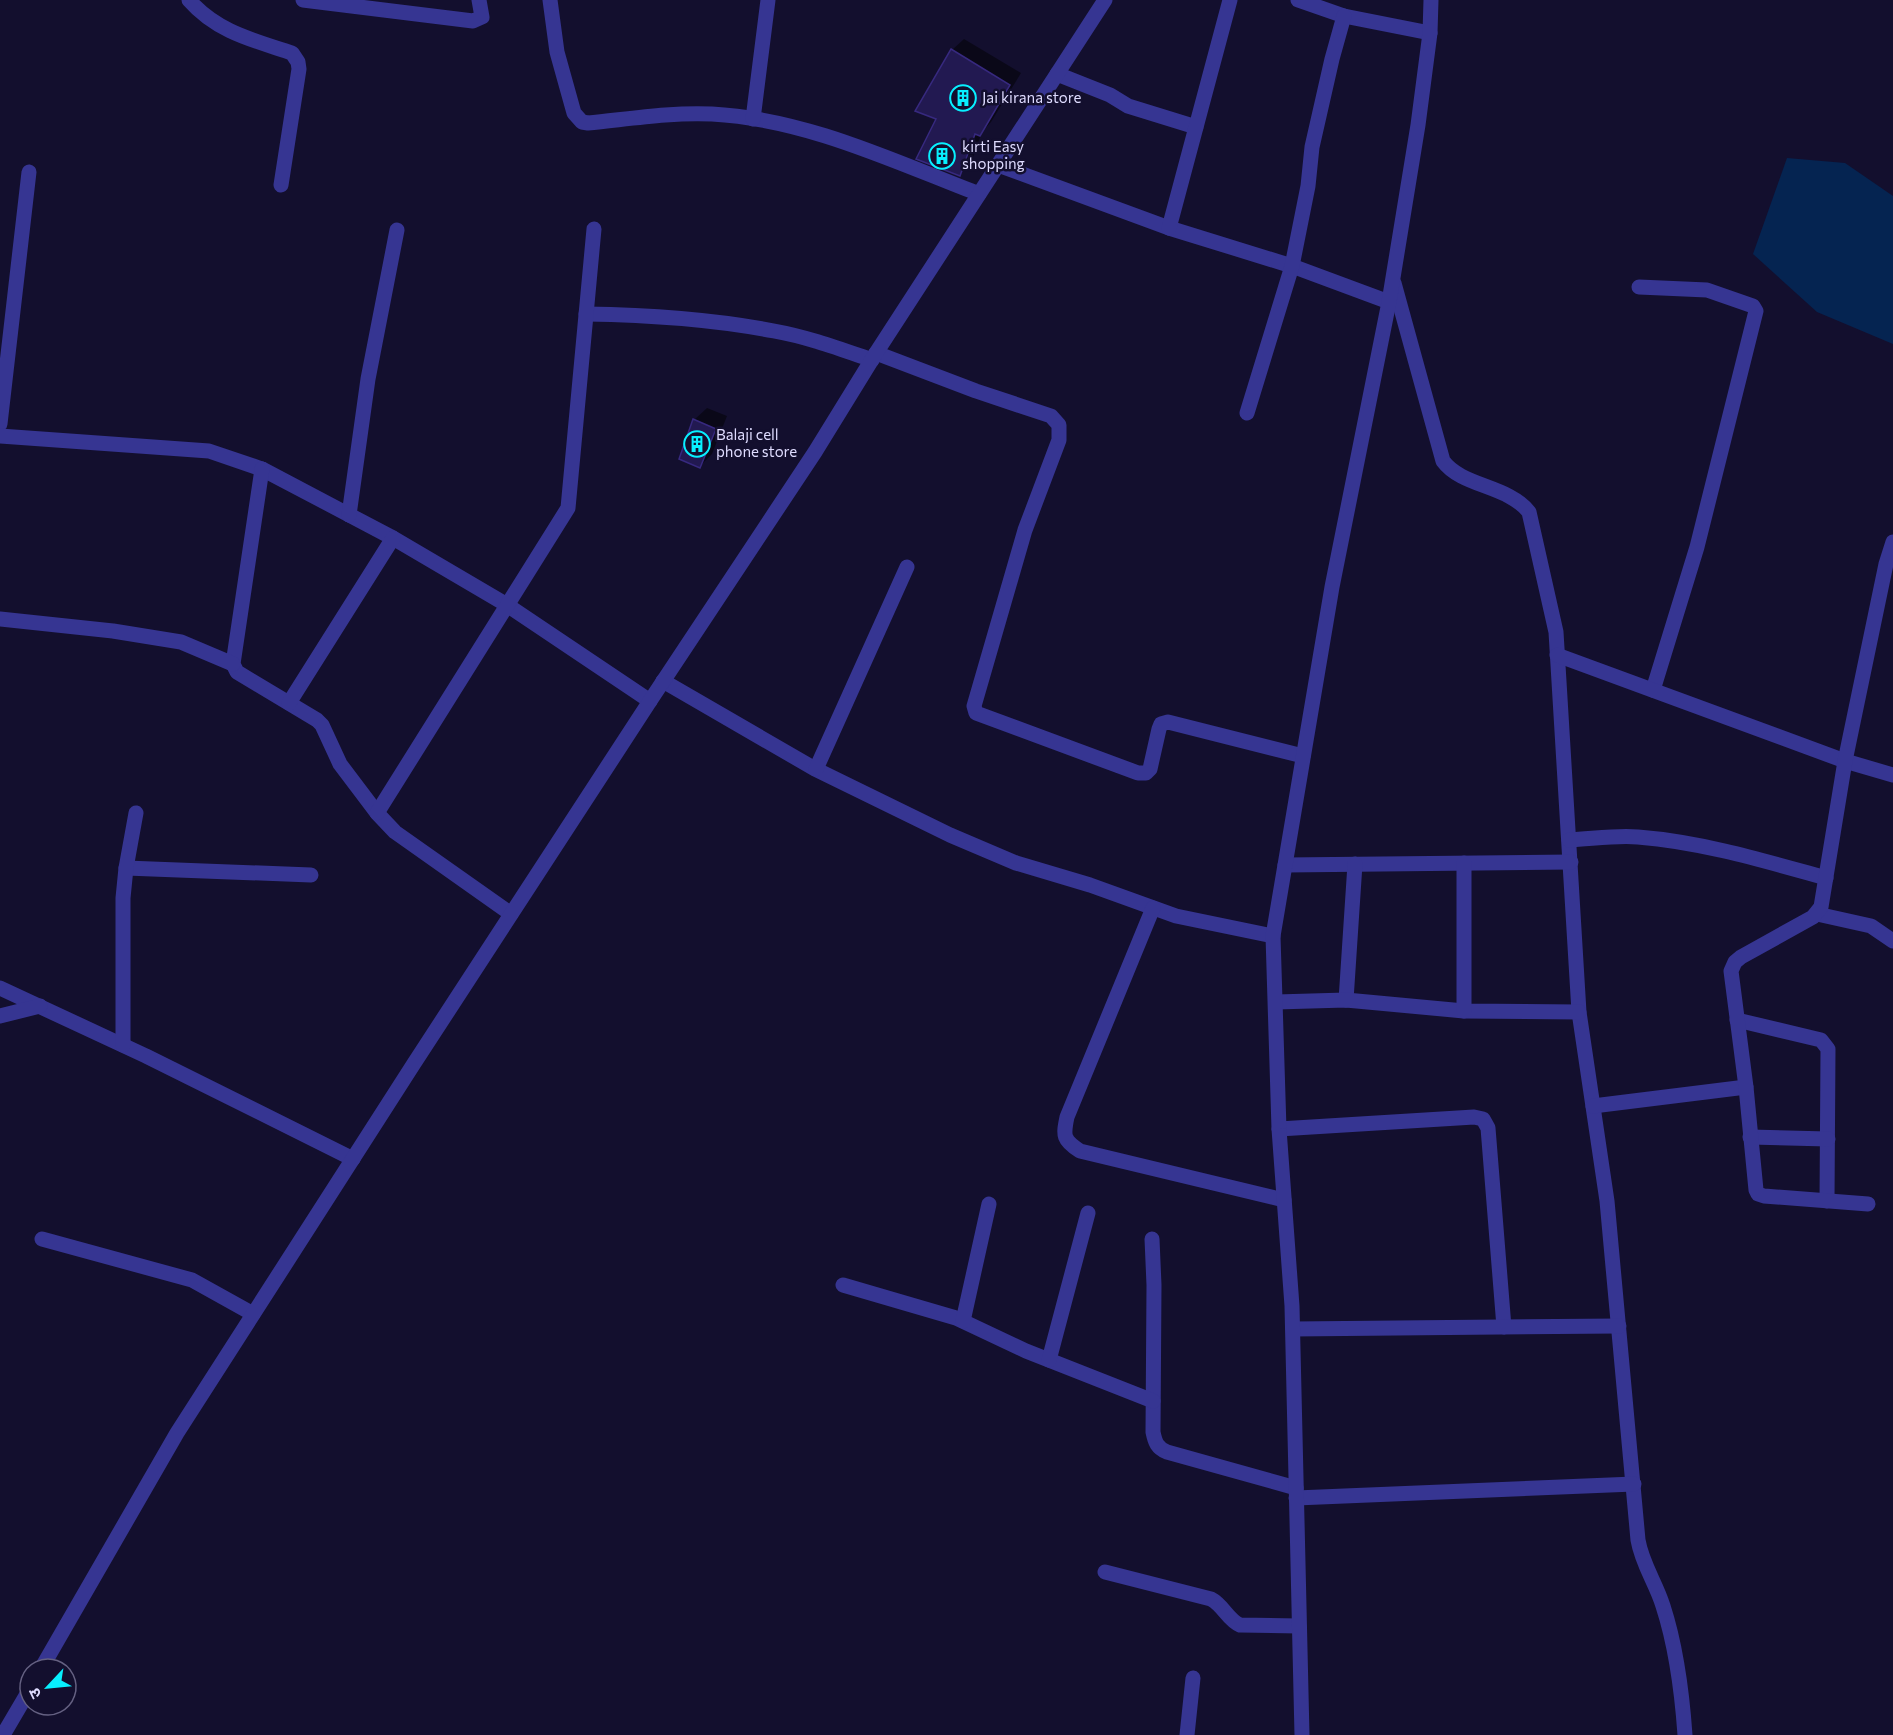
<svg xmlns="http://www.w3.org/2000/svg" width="1893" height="1735" font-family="Commissioner,'Noto Sans Devanagari',sans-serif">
<rect width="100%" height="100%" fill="#130f2e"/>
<polygon fill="#052451" points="1787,158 1845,163 1893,196 1893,344 1817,312 1753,254"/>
<g fill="#0007">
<polygon points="964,39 1021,73 991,122 982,132 971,163 959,174 938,118 952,50"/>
<polygon points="707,408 727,416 712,454 700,466 694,420"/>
</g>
<g fill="#221951" stroke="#37297f" stroke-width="1.5">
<polygon points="951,49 1010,85 980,136 975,134 960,176 916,159 936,119 915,111"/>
<polygon points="693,419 716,429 700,468 679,459"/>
</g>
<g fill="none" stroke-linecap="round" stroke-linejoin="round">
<g stroke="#363592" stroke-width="15">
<path d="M189,0C217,32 253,40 292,53L298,62L299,69L281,185"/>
<polyline points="303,0 473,21 482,17 479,0"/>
<path d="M550,0L557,52L574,113L582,122L588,123C629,119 671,112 712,114C806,119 893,161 979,194"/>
<polyline points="1298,0 1344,16 1430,33"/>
<polyline points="1057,74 1110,95 1128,106 1196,127"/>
<polyline points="753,119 768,0"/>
<polyline points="998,165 1169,228 1292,266 1389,302"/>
<polyline points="1169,228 1230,0"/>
<path d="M1394,283L1443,461C1462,487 1508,485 1529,512L1556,632L1579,1012L1607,1201L1638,1540C1642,1564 1656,1583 1663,1606C1676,1646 1682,1692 1685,1735"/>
<polyline points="1639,287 1707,290 1753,306 1756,311 1697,547 1653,690"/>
<path d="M586,314C650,315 712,319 774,331C808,337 840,349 872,360"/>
<polyline points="876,353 976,391 1051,416 1059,425 1059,440 1025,530 974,706 976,713 1138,773 1146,773 1150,769 1159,729 1161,724 1168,722 1303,756"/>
<polyline points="1247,413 1292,266 1308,186 1312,147 1332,59 1344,16"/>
<polyline points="0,424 29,172"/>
<polyline points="0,436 209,451 262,469 393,538 507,605 650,701"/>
<polyline points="262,469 233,664 237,672 317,720 322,725 340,764 377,813 395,832 511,914"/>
<polyline points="349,515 368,379 397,230"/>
<polyline points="0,619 113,631 181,642 233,664"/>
<polyline points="1557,655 1845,761 1893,775"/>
<polyline points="663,681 815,769 950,835 1016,863 1090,885 1176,916 1273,936"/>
<polyline points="289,703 393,538"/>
<polyline points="816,769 907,567"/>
<polyline points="377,813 568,508 594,229"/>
<path d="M1569,840C1592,839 1616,835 1638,837C1702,842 1765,861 1826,878"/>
<polyline points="1285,865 1571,862"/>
<polyline points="126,868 311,875"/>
<path d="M1153,908L1067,1117C1063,1136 1063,1140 1080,1151L1284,1200"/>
<polyline points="1817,914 1871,926 1893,941"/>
<polyline points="0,988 146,1056 353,1159"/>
<polyline points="1346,1000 1355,864"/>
<polyline points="1276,1002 1346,1000 1464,1011 1579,1012"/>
<polyline points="1464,1011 1464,863"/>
<polyline points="0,1016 40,1006"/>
<polyline points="1737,1020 1821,1040 1828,1049 1827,1201"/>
<polyline points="123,1045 123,898 126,868 136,813"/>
<polyline points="1593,1106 1746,1087"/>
<polyline points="1279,1129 1474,1117 1483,1119 1488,1128 1504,1327"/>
<polyline points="1750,1137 1828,1139"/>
<polyline points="1868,1204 1764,1196 1758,1194 1756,1190 1746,1087 1731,971 1735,962 1741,957 1813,917 1821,907 1845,761 1886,564 1893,542"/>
<polyline points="42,1239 192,1280 253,1314"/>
<path d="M1152,1239L1154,1285L1153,1432C1155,1442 1157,1448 1167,1452L1296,1488"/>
<polyline points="843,1285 956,1318 1026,1351 1153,1401"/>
<polyline points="963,1321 989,1204"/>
<polyline points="1293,1329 1619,1326"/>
<polyline points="1049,1360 1088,1213"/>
<polyline points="1296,1498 1634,1484"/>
<path d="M1105,1572L1211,1599C1223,1605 1228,1620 1240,1625L1299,1626"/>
<polyline points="1187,1735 1193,1678"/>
<polyline points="1302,1735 1292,1306 1279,1129 1273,936 1332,587 1389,302 1418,125 1430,33 1431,0"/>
</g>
<g stroke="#363592" stroke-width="15">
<polyline points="41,1669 177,1433 413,1065 650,701 815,452 876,353 1105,0"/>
<polyline points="3,1735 30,1689"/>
</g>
</g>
<defs>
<g id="building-ring" transform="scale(1.35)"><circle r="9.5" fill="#130f2e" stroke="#08f0ff" stroke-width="1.5"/><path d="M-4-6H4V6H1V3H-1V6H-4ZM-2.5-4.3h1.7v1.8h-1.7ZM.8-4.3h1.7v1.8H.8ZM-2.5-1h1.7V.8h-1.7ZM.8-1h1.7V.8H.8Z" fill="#08f0ff"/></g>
</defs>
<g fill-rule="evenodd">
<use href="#building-ring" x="963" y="98"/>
<use href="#building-ring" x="942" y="156"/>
<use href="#building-ring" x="697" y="444"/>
</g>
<g text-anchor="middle" stroke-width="5" stroke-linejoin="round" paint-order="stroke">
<g font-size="15" fill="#dfdcff" stroke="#130f2e" text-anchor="start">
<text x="982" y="103">Jai kirana store</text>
<text x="962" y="152">kirti Easy<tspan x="962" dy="17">shopping</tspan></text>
<text x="716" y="440">Balaji cell<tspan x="716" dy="17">phone store</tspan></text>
</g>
</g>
<g transform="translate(48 1687) rotate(244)"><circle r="28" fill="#130f2e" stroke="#656182" stroke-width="1.5"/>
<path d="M0-4.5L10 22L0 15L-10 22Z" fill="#08f0ff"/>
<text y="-9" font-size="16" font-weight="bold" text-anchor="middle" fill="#dfdcff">उ</text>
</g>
</svg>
